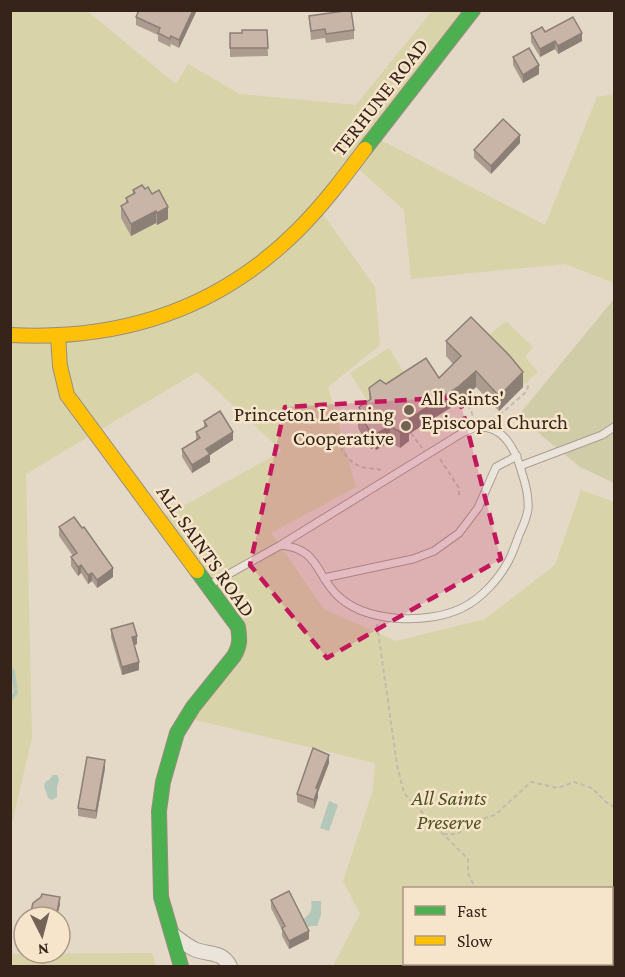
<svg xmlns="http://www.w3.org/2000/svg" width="625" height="977" font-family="'Crimson Pro',serif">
<rect width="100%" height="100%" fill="#e4d8c7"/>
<g fill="#d8d3a8" fill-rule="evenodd">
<path d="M11,11H87L176,84L188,64L240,94L356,105L432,11H469L373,136L545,225L597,97L614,94V283L565,264L411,279L404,210L352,163L318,207L375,287L380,345L328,387L356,487L271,533L324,609L396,641L485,619L555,565L581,490L614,502V966H333L360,914L343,881L373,790L375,763L183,717L241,643L158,520L282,451L197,372L26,474L32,738L11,827ZM404,888H612V964H404Z"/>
<polygon points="506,321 533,347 525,357 538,372 522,386 481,342"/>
<polygon points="389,348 406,376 367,400 350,373"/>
<polygon points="152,953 156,966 11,966 11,954"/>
</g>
<polygon fill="#d1cca8" points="614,299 614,483 580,467 518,416"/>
<g fill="#b4c8b9">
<polygon points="53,775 57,775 59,779 57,787 57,797 52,800 48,798 44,786 46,781 49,780"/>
<polygon points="329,801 338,805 329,831 320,828"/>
<path d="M311,901H321V915L317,926H311L307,927L303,919C310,915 313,909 311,901Z"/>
<polygon points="19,918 24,919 24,940 15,939"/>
</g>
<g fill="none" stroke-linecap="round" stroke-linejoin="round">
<polyline stroke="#b4c8b9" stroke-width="4" points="10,670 13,671 16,693 10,699"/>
<g stroke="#a89d91" stroke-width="9">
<g id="lane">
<polyline points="520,466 602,435 614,427"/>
<polyline points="324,578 413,559 434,551 459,533 478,508 496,467 517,456"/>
<path d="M211,584L279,546L462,433C466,431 470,429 474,428C503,422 516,451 522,473C526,485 529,496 528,509C527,518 523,526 519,535C516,543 513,552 509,560C499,579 481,599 462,608C427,625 364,623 336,594C315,572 318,549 281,545"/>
</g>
</g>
<g stroke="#a89d91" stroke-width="16">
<path id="street" d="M172,934C180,940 187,946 196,950C211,955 221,951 230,966"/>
</g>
<g stroke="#988d81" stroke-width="16">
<g id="fast">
<polyline points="365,149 473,10"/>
<path d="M181,966L161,897L159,811L163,782L177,733L193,707L234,656C240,646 240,639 238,627L197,571"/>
</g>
</g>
<g stroke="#988d81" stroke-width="16">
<g id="slow">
<path d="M10,335C121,341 219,309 298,230C323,205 344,177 365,149"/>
<polyline points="58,336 60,366 67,395 197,571"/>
</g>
</g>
<g stroke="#c3bab1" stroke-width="2" stroke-dasharray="4.5 3" stroke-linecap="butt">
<polyline points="463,399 471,410 473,417"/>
<polyline points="494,420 525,393 528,387 527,382"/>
<polyline points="430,421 439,435"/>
<path d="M335,433C340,447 346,462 362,467C368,469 375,468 381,470"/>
<polyline points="411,433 422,448"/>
<polyline points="440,459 459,488 459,498"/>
<polyline points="377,624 397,765 404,793 443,834 468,859 468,873 475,888"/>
<polyline points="443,834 457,834 476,821 495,815 531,782 558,788 574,782 592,788 606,802 614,807"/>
<polyline points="467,966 467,964"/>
</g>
<use href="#lane" stroke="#ebe4da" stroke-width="7"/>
<use href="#street" stroke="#ebe4da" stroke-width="14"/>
<use href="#fast" stroke="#4caf50" stroke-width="14"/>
<use href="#slow" stroke="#ffc107" stroke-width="14"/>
</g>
<g fill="#ac9c90">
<polygon points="139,10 197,10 179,48 171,44 170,47 158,41 158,35 136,25 136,17"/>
<polygon points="309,16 354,30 354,39 326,43 325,38 311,40"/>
<polygon points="267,30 268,56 230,57 230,33 242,33"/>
<polygon points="545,32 582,41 558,54 555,49 540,57 531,42 531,33"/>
<polygon points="513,57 539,74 523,83 513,65"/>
<polygon points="520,143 491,174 474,158 474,150"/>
<polygon points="145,189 152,194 168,219 157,225 156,223 131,236 121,218 121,206 126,203 126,198 133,194 133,190"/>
<polygon points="446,341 523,387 499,411 476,387 458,403 409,434 409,441 400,448 390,442 376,450 374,447 371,449 358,428 358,412 359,411 359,407 369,400 369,388 386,384 439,378 453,364 446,356"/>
<polygon points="204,421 233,440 210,455 210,462 192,473 182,457 182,449 196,440 196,432 204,427"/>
<polygon points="59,527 113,577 97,588 92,581 88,584 81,573 78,576 71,566 71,557 73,556 59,536"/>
<polygon points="111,629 137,644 134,645 139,670 122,675 111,637"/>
<polygon points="329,763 318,792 318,797 314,809 297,802 297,794"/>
<polygon points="105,768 96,819 78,816 78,808"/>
<polygon points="271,900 309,939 289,949 282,936 282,930 271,908"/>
</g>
<g fill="#8c7f76">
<polygon points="193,10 197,10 179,48 179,40"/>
<polygon points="582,33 582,41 558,54 558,46"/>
<polygon points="555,41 555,49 540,57 540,49"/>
<polygon points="539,65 539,74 523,83 523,75"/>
<polygon points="520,135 520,143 491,174 491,166"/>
<polygon points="168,207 168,219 157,225 157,213"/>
<polygon points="156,211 156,223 131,236 131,224"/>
<polygon points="476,371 476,387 458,403 409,434 409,441 400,448 400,432 409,419"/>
<polygon points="523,372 523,387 499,411 499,396"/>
<polygon points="390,426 390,442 376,450 376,434"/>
<polygon points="374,431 374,447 371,449 371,433"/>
<polygon points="233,432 233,440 210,455 210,462 192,473 192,465 206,449"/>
<polygon points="81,565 81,573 78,576 78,567"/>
<polygon points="113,568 113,577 97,588 97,580"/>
<polygon points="92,573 92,581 88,584 88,575"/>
<polygon points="137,636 137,644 132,646 132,637"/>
<polygon points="139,662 139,670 122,675 122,667"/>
<polygon points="329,755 329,763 318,792 318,797 314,809 314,800 316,788"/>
<polygon points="105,760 105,768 96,819 96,811"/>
<polygon points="60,897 60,905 57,917 56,917"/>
<polygon points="309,931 309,939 289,949 289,941"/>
</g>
<g fill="#c8b5a8" stroke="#8c7f76" stroke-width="1.5">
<polygon points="139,10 193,10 179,40 171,36 170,39 158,33 160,28 136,17"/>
<polygon points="351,10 354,30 326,34 325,29 311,31 309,16"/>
<polygon points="573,17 582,33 558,46 555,41 540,49 531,33 542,27 545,32"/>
<polygon points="242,30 267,30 268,48 230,48 230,33 242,33"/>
<polygon points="529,48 539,65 523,75 513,57"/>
<polygon points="503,119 520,135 491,166 474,150"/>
<polygon points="142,185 145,189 148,187 152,194 159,190 168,207 157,213 156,211 131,224 121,206 128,202 126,198 135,193 133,190"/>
<polygon points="471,317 509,355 523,372 499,396 476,371 458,387 409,419 409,425 400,432 390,426 376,434 374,431 371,433 358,412 360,410 359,407 371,399 369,388 380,380 386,384 426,358 439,378 461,356 446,341"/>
<polygon points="220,411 233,432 206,449 210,454 192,465 182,449 200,438 196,432 207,426 204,421"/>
<polygon points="74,517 82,528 84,527 113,568 97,580 92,573 88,575 81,565 78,567 71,557 77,553 59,527"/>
<polygon points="133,623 137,636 132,637 139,662 122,667 111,629"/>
<polygon points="313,748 329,755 316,788 318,789 314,800 297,794"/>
<polygon points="87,757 105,760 96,811 78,808"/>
<polygon points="289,891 309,931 289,941 282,928 285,926 271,900"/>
<polygon points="42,894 60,897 56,917 35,917 31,911 33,903 41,897"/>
</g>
<path fill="#c2185b" fill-opacity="0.2" stroke="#c2185b" stroke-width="4.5" stroke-dasharray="12 8" stroke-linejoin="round" d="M459,397L501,559L327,658L250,565L285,407Z"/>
<g fill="#736357" stroke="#f7e5cb" stroke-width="2">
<circle cx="409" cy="410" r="6"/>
<circle cx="406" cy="426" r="6"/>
</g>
<g text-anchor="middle" stroke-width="5" stroke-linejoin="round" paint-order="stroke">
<g font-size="21" fill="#36241a" stroke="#f7e5cb">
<text transform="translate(380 97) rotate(-52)" y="7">TERHUNE ROAD</text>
<text transform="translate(206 551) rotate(55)" y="7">ALL SAINTS ROAD</text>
</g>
<g font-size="21" fill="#36241a" stroke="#f7e5cb" text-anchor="start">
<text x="421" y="405">All Saints'<tspan x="421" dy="24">Episcopal Church</tspan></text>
<text x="394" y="421" text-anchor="end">Princeton Learning<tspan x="394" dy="24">Cooperative</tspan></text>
</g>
<g font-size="21" font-style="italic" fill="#4d541f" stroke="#f7e5cb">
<text x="449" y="805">All Saints<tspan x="449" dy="24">Preserve</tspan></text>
</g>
</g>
<rect width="625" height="977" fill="none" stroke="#36241a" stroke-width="24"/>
<rect x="403" y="887" width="210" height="78" fill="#f7e5cb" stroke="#aa9884" stroke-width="1.5"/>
<rect x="415" y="906" width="30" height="9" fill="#4caf50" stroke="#aa9884" stroke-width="1.5"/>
<text x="457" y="917" font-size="18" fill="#36241a">Fast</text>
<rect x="415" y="936" width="30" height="9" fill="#ffc107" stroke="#aa9884" stroke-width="1.5"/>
<text x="457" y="947" font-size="18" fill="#36241a">Slow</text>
<g transform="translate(42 935) rotate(174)"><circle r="28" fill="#f7e5cb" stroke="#aa9884" stroke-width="1.5"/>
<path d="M0-4.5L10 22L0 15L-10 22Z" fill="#736357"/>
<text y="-9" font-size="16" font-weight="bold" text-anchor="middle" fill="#36241a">N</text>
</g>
</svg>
